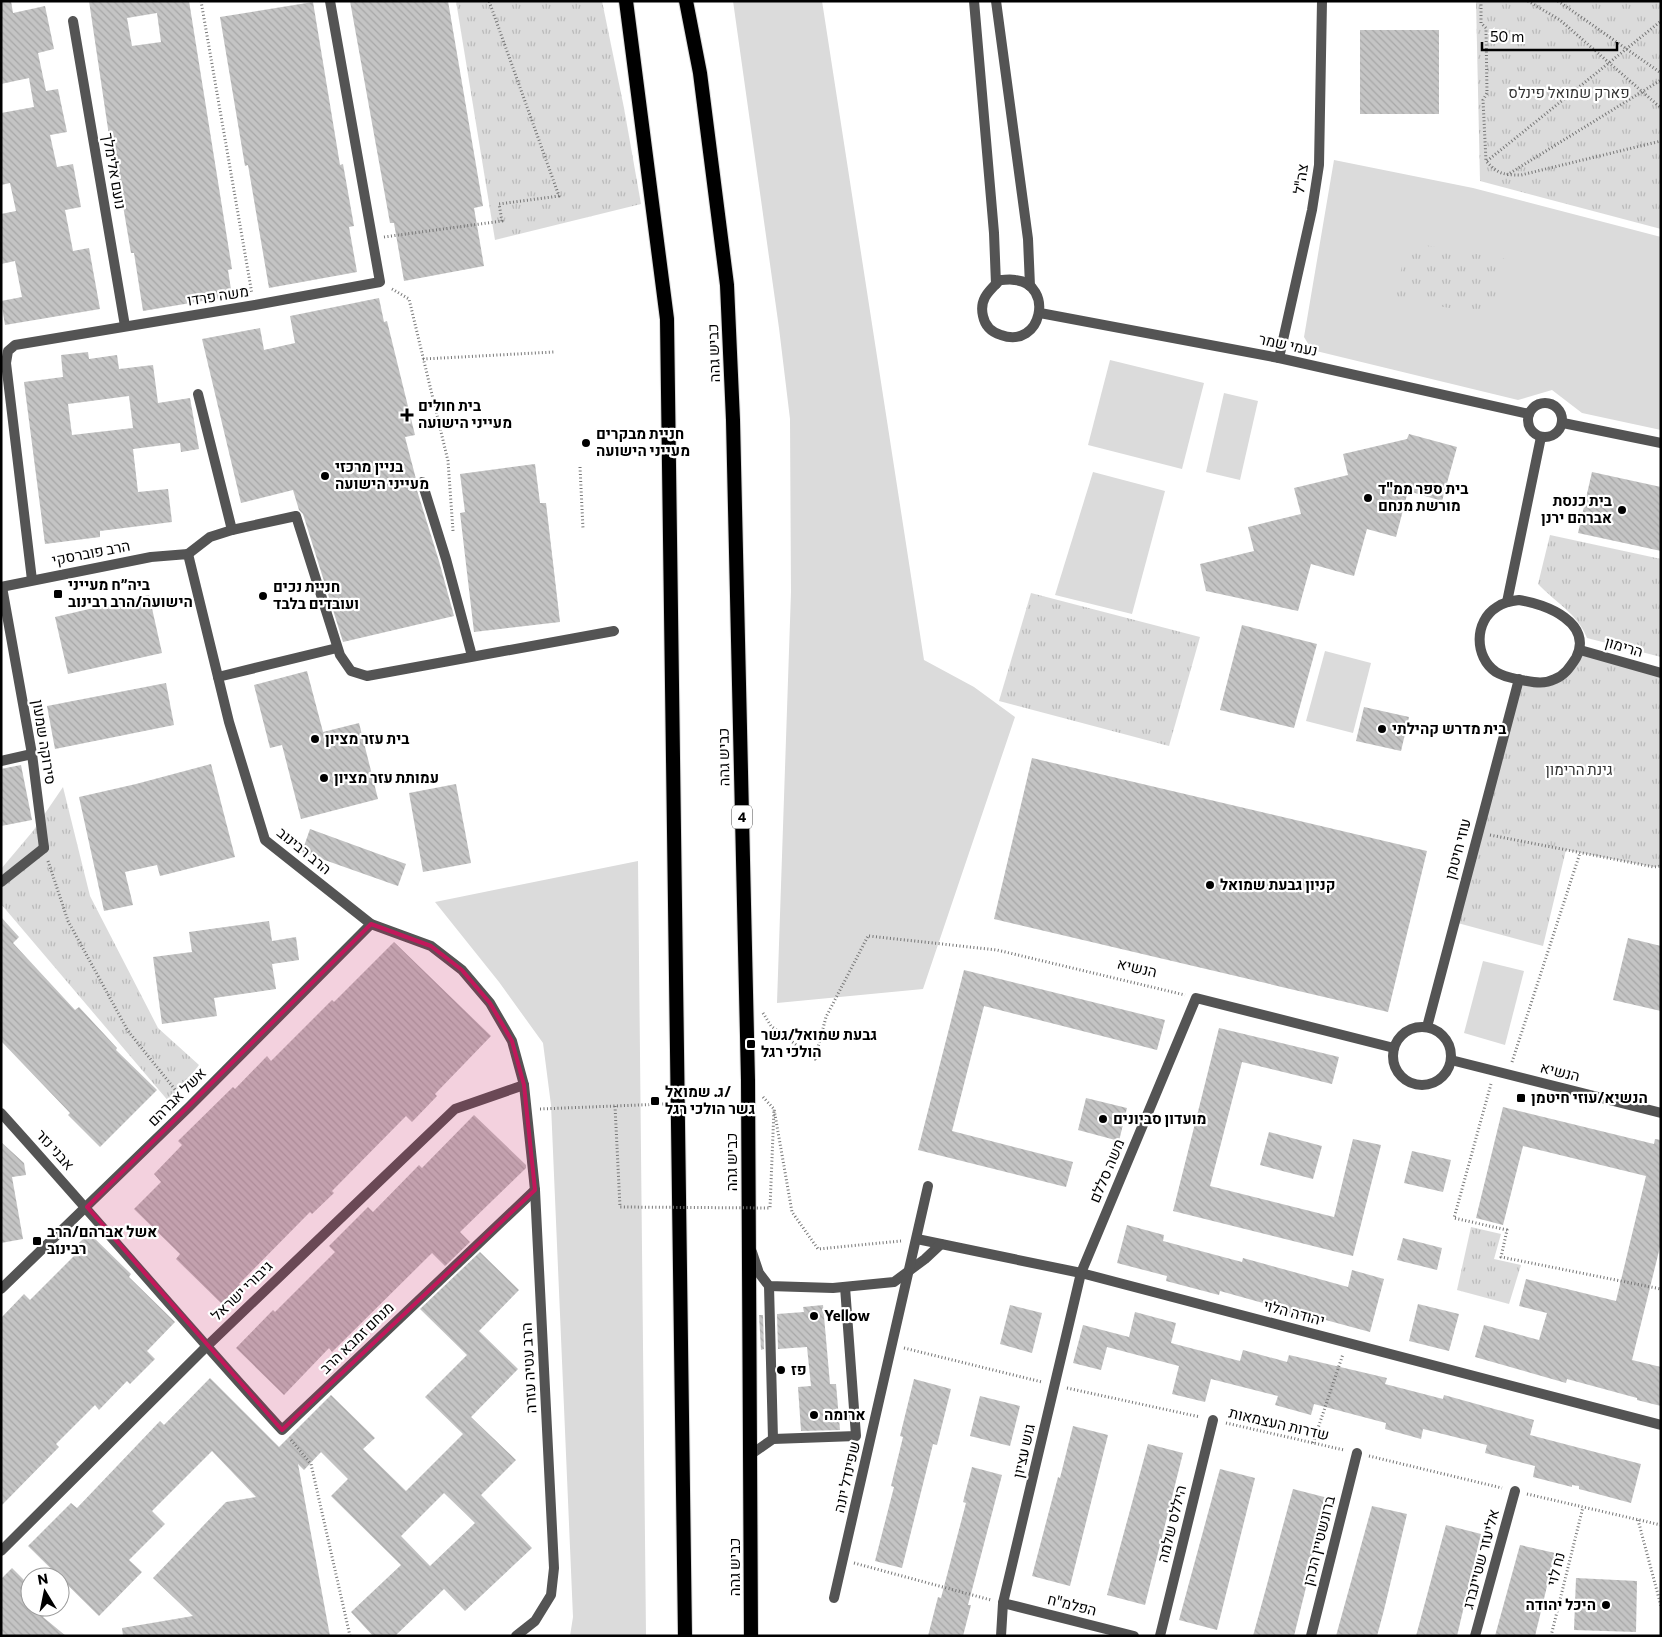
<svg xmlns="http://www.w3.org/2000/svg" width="1662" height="1637" font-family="Commissioner,Heebo,sans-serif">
<defs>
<pattern id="park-tufts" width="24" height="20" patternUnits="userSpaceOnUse" patternTransform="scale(1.25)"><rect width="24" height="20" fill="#dbdbdb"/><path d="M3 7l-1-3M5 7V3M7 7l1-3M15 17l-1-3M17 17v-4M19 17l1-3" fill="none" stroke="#bababa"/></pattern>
<pattern id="building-back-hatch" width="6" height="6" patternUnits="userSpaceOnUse" patternTransform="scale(1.25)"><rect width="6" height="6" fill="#c4c4c4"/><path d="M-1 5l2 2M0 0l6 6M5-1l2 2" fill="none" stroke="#a7a7a7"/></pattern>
</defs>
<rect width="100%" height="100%" fill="#fff"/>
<g fill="#dbdbdb">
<polygon points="733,1 822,1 924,660 974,687 1015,717 923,989 777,1003 791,592 790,419 779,328"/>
<polygon points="1334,160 1473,188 1661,237 1661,430 1582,413 1552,390 1518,400 1312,350 1304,337"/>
<polygon points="1110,360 1204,383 1182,469 1088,445"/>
<polygon points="1224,393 1258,401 1240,480 1206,472"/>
<polygon points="1093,472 1165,491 1132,614 1055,595"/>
<polygon points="1325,651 1371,663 1353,733 1306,721"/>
<polygon points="638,861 646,1636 570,1636 573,1617 551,1105 543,1043 499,982 435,902"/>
<polygon points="1483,961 1524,971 1505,1045 1464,1033"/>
</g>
<g fill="url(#park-tufts)">
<polygon points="456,1 602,1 624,108 641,204 495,240"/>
<polygon points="1476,1 1661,1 1661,229 1480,181"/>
<polygon points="1407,242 1506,259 1492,315 1395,299"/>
<path d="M1550,535L1661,559V657L1587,638C1578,614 1555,602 1538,584Z"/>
<polygon points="1031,593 1200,637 1169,746 999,701"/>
<polygon points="1580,650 1661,673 1661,866 1654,867 1566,850 1543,946 1454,922 1519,679 1552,681"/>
<polygon points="63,787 90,896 158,1028 199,1065 170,1103 1,904 1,869 33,831"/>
<polygon points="1471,1227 1501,1234 1494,1259 1521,1265 1509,1304 1457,1290"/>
</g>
<g fill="url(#building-back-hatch)" fill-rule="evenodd">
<polygon points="1,1 11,1 13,13 45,6 54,49 38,53 46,91 58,89 67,132 50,135 57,167 73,164 81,207 65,210 73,251 89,248 100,309 5,325 1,301 22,297 15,261 1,264 1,214 16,211 10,183 1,185 1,113 34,107 29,78 1,84"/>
<path d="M89,1H189L232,269L228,270L232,296L143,311L134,253H131L118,176H115ZM157,13L161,42L132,46L127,18Z"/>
<polygon points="350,1 448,1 483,206 474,208 484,266 404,281 394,223 390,223"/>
<polygon points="313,2 340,165 343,164 354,226 349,227 357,272 269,288 248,165 245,166 220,17"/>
<rect x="1360" y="30" width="79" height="84"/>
<polygon points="379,298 384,322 387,321 415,435 405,437 416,479 415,484 439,561 454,616 343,642 303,514 299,510 293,490 241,503 202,339 260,328 264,350 295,343 290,316"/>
<path d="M88,352L89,359L117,355L119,369L153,365L158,403L190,398L199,449L181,452L180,443L133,449L138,492L168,489L172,522L100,531V537L45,544L24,382L63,377L61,355ZM129,396L133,428L72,435L68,404Z"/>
<polygon points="1409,434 1457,447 1442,501 1408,491 1396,537 1367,529 1354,576 1311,564 1298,611 1206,591 1200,564 1254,551 1248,527 1301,514 1294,488 1348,475 1343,454 1407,439"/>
<polygon points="535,464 540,503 546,503 560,622 474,632 460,513 465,512 460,474"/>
<polygon points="1592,472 1661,487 1661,551 1578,533"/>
<polygon points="149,595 162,653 68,674 55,617"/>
<polygon points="1242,625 1317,644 1294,728 1220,710"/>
<polygon points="307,671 323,732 359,723 378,799 301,819 282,745 270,748 254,685"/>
<polygon points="166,683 174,725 55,749 47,706"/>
<polygon points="1364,707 1409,717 1401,751 1356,741"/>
<polygon points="1032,758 1427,851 1388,1012 994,919"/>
<polygon points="211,764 235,857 160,876 157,865 125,872 133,905 104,911 79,797 136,784"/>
<polygon points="21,765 32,820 1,826 1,769"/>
<polygon points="456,784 471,863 423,872 409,793"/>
<polygon points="310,829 406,864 398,886 302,852"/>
<polygon points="1,917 19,937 13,943 75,1010 79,1007 117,1048 116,1050 157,1090 100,1147 68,1115 70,1113 1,1041"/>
<polygon points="269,921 272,941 296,937 299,960 272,964 276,989 214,998 217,1016 162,1024 153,957 192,952 189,932"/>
<polygon points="1628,938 1661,946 1661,1011 1613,1000"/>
<polygon points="394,942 491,1036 435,1094 437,1096 412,1122 406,1116 332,1191 334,1193 312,1214 310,1212 239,1284 240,1285 222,1304 176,1259 180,1254 134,1209 161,1182 154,1174 182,1145 178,1141 233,1087 235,1089 267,1056 271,1061 332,1000 334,1002"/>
<polygon points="964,970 1165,1020 1157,1050 984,1006 952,1131 1073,1162 1066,1187 918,1150"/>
<polygon points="1219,1028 1339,1057 1332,1084 1242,1062 1210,1186 1334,1217 1353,1139 1381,1145 1353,1256 1173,1211"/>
<polygon points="1086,1098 1127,1108 1119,1141 1078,1130"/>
<polygon points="1503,1107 1654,1144 1655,1139 1661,1140 1661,1243 1632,1360 1661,1367 1661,1406 1637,1400 1637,1398 1567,1379 1566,1383 1475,1357 1484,1325 1539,1340 1547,1313 1519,1306 1526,1279 1616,1301 1646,1176 1523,1146 1503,1225 1476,1218"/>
<polygon points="474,1115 526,1165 526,1168 460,1232 470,1242 445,1266 432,1253 332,1352 329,1348 284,1395 236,1348 273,1310 275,1312 335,1252 329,1246 368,1207 373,1212 419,1165 422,1168"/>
<polygon points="1269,1132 1322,1146 1313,1179 1260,1165"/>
<polygon points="1,1142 24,1163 26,1175 12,1177 23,1239 1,1243"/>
<polygon points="1412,1151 1451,1160 1443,1192 1404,1183"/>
<polygon points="1127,1225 1164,1235 1163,1241 1242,1262 1243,1258 1348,1287 1352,1270 1384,1279 1370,1332 1322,1319 1321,1322 1276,1310 1277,1307 1220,1291 1219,1295 1166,1281 1167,1276 1117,1263"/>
<polygon points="89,1233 131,1274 129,1277 175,1322 147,1351 155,1359 130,1384 127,1381 99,1410 95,1405 56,1444 59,1447 1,1506 1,1318 24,1294 30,1300 74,1256 70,1252"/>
<polygon points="1403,1238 1442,1248 1437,1270 1397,1260"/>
<path d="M480,1252L519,1290L479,1331L518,1369L471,1417L516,1460L481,1495L532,1548L465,1611L444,1589L395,1636H373L351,1612L401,1565L331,1496L348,1479L321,1452L304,1470L298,1464L330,1636H123L122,1628L193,1616L153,1578L226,1502L256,1497L212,1451L152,1511L165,1524L129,1560L142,1572L99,1616L28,1546L71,1503L77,1508L160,1421L164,1425L210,1378L279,1447L331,1395L375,1438L363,1449L406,1491L463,1434L425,1397L467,1355L420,1309ZM444,1493L475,1523L430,1566L401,1536Z"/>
<polygon points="1418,1304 1459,1314 1449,1351 1409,1341"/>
<polygon points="823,1305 830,1384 836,1384 840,1430 801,1431 798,1387 811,1386 807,1347 778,1349 777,1314 804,1312 803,1307"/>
<polygon points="1010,1305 1042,1313 1032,1353 1000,1344"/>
<polygon points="1135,1312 1176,1323 1171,1343 1240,1361 1243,1350 1287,1362 1289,1355 1387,1378 1385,1384 1443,1399 1444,1395 1534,1420 1530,1435 1641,1464 1631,1503 1579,1489 1579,1486 1572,1485 1572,1487 1533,1477 1535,1466 1485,1453 1487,1445 1423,1429 1421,1439 1385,1429 1386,1423 1314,1404 1311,1415 1275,1405 1278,1396 1211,1379 1205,1402 1172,1394 1179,1366 1107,1347 1101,1370 1073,1363 1083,1325 1129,1337"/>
<polygon points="759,1315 763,1315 764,1349 761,1350"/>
<polygon points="914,1379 951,1389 937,1445 933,1444 902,1568 875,1561 894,1487 891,1486 903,1437 900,1436"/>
<polygon points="980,1396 1020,1406 1010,1446 970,1436"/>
<polygon points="1073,1426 1108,1435 1070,1586 1032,1576 1058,1477 1060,1478"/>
<polygon points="1148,1444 1183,1453 1145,1605 1107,1595"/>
<polygon points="972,1467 1002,1475 968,1605 971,1605 963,1636 928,1636 938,1597 941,1598 966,1503 963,1502"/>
<polygon points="1220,1469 1255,1478 1217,1630 1179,1620"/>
<polygon points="1293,1489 1328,1498 1294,1636 1253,1636"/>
<polygon points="1372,1506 1407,1514 1384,1610 1377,1636 1336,1636"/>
<polygon points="1446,1525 1481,1534 1457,1636 1416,1636"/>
<polygon points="1520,1545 1555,1553 1535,1636 1495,1636"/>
<polygon points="12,1568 30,1586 30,1607 53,1607 43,1617 66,1636 1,1636 1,1579"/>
<polygon points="1576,1578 1637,1581 1636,1632 1574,1630"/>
</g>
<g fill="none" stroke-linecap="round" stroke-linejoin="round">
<g stroke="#dbdbdb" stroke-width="16">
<g id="trunk">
<polyline points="626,1 667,319 685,1636"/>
<polyline points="686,1 700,73 727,285 733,420 748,1080 751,1636"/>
</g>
</g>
<g stroke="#767676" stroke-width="3" stroke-dasharray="1 2.5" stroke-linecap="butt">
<polyline points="201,1 252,294"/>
<path d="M1481,1V23L1486,28L1487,93L1483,100L1486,161C1498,174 1503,175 1521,175L1661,141"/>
<polyline points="1528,1 1560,20 1661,108"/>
<polyline points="1558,1 1661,73"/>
<polyline points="1487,161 1661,21"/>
<polyline points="1507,175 1661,80"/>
<polyline points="384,237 502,221 499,204 559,196 489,1"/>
<polyline points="392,289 409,299 448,461 453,531"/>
<polyline points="423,359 554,352"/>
<polyline points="580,467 583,529"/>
<polyline points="1490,835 1654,867 1661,866"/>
<polyline points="48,861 68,921 128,1031 181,1097"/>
<polyline points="869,936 997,950 1185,995"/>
<polyline points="763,1013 771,1026 815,1059 826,1017 868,936"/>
<polyline points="1512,1062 1580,853"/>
<polyline points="1491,1084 1454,1218 1507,1230 1501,1257 1661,1289"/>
<polyline points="763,1097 774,1109 792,1212 818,1249 901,1241"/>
<polyline points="540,1109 664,1104"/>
<polyline points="904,1348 1042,1382"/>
<polyline points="1067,1388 1200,1417"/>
<polyline points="1226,1423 1344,1450"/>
<polyline points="291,1440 311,1464 350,1636"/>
<polyline points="1313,1443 1343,1354"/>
<polyline points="1369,1456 1502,1488"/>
<polyline points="1527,1494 1661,1525"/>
<polyline points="1638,1520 1661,1606"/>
<polyline points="854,1563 991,1600"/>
<polyline points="1551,1636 1583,1507"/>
</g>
<g stroke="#545454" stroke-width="10">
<polyline points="198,394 232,530"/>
<polyline points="422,482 446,559 472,656"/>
<polyline points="188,554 210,537 232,530 296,516 340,655 351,671 367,676 614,631"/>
<polyline points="218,677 337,648"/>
<polyline points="773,1439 856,1436 845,1287"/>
<polyline points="750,1455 773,1439 769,1286"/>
</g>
<polyline stroke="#545454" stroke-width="10" points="2,587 32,754 44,848"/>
<g stroke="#545454" stroke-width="10">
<polyline points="974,1 994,233 996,284"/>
<polyline points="996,1 1028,239 1030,286"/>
<polyline points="73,21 125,326"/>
<path d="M1000,280C1005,280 1010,279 1015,280C1055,284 1042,350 1001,335C991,332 985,326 983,316C979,299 989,291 1000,280Z"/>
<polyline points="1040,313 1279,358 1529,414"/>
<polyline points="1279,358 1312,210 1319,165 1322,1"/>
<circle cx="1545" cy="420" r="17"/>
<polyline points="1563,423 1661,443"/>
<polyline points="32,580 6,363 8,351 15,345 255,305 380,282 330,1"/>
<polyline points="1,587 151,557 188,554 229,722 265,840 371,924 431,946 462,970 490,1003 512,1041 524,1085 535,1190 554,1568 551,1595 535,1621 516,1636"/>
<path d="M1519,600C1546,604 1594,623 1576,658C1570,667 1565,675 1555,679C1543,685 1533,682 1521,680C1512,678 1504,677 1496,672C1474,657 1474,621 1497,607C1504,602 1511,601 1519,600Z"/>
<polyline points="1507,602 1541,437"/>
<polyline points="1580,650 1661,673"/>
<polyline points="1,761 32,754"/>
<polyline points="1,882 44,848"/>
<polyline points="1427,1027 1519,679"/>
<circle cx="1422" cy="1056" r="29"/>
<polyline points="1451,1060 1661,1113"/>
<path d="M1,1113C96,1218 187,1326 282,1430L535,1190"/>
<polyline points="917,1239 1081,1273 1661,1425"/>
<polyline points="752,1252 759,1273 769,1286 833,1288 894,1282 925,1259 941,1244"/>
<polyline points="1,1289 189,1107 371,924"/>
<polyline points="1,1551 206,1347 455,1109 524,1085"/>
<polyline points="834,1598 928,1186"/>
<polyline points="1003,1603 1134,1636"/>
<polyline points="1001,1636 1003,1603 1081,1273 1196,998 1394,1048"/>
<polyline points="1160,1636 1213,1420"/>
<polyline points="1311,1636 1357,1453"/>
<polyline points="1475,1636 1515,1491"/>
</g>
<use href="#trunk" stroke="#000" stroke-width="14"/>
<polyline stroke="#767676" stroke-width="3" stroke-dasharray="1 2.5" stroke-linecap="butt" points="615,1106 620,1207 770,1208 774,1109"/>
</g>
<path fill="#c2185b" fill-opacity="0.2" stroke="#c2185b" stroke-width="4" stroke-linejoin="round" d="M371,924L431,946L462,970L490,1003L512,1041L524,1085L535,1190L282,1430L87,1207Z"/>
<g fill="#000" stroke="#fff" stroke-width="2">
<path d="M404.5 407.5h5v5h5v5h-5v5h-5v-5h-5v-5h5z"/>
<circle cx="586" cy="443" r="5"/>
<circle cx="325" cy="476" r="5"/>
<circle cx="1368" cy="498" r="5"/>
<circle cx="1622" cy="510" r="5"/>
<rect x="53" y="589" width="10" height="10" rx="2.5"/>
<circle cx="263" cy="596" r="5"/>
<circle cx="1382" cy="729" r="5"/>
<circle cx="315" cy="739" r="5"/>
<circle cx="324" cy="778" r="5"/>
<circle cx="1210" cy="885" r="5"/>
<rect x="746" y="1039" width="10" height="10" rx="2.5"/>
<rect x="1516" y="1093" width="10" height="10" rx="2.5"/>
<rect x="650" y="1096" width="10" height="10" rx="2.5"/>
<circle cx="1103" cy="1119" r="5"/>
<rect x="32" y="1236" width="10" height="10" rx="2.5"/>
<circle cx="814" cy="1316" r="5"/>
<circle cx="781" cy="1370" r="5"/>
<circle cx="814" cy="1415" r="5"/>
<circle cx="1606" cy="1605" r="5"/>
</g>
<g text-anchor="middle" stroke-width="4.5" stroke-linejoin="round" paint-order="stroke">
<rect fill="#fff" stroke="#4c4c4c" stroke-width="1" x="732" y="805.5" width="20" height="23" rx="4"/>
<g font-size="14" font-weight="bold" fill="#000">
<text x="742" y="822">4</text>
</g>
<g font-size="15" fill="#323232" stroke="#fff">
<text x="1569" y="98">פארק שמואל פינלס</text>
<text x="1579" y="775">גינת הרימון</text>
</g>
<g font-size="15" fill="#000" stroke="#fff">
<text transform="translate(114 171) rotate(80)" y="5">נועם אלימלך</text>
<text transform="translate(1301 179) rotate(-82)" y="5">צה"ל</text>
<text transform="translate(218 296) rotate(-9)" y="5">משה פרדו</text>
<text transform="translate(1288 345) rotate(12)" y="5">נעמי שמר</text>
<text transform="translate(714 353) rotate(-92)" y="5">כביש גהה</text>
<text transform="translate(91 553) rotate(-11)" y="5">הרב פוברסקי</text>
<text transform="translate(1624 647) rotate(16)" y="5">הרימון</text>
<text transform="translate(44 742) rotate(81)" y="5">סירוקה שמעון</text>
<text transform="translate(724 757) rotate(-91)" y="5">כביש גהה</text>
<text transform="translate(1458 849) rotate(-75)" y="5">עוזי חיטמן</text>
<text transform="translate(304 851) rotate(39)" y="5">הרב רבינוב</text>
<text transform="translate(1137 968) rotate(13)" y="5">הנשיא</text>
<text transform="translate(1560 1072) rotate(14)" y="5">הנשיא</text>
<text transform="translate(177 1097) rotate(-45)" y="5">אשל אברהם</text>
<text transform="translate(55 1150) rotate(48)" y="5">אבני נזר</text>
<text transform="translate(732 1162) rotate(-90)" y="5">כביש גהה</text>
<text transform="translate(1107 1171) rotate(-67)" y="5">משה סללם</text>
<text transform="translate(242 1291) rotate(-44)" y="5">גיבורי ישראל</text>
<text transform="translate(1294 1313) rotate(15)" y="5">יהודה הלוי</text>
<text transform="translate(357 1338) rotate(-44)" y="5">מנחם זמבא הרב</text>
<text transform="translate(529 1368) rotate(-93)" y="5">הרב עטיה עזרה</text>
<text transform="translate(1279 1424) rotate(13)" y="5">שדרות העצמאות</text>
<text transform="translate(1024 1451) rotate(-77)" y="5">גוש עציון</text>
<text transform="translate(847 1477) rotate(-77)" y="5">שפינדל יונה</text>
<text transform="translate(1172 1524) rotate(-76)" y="5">היללס שלמה</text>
<text transform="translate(1319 1541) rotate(-76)" y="5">ברונשטיין הכהן</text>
<text transform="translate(1481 1559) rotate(-75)" y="5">אליעזר שטיינברג</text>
<text transform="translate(735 1567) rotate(-90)" y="5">כביש גהה</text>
<text transform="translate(1556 1569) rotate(-76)" y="5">נח לוי</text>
<text transform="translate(1072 1605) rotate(14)" y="5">הפלמ"ח</text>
</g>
<g font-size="15" font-weight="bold" fill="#000" stroke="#fff" text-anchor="start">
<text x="418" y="411">בית חולים<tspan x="418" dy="17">מעייני הישועה</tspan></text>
<text x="596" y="439">חניית מבקרים<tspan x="596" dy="17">מעייני הישועה</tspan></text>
<text x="335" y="472">בניין מרכזי<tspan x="335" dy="17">מעייני הישועה</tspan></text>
<text x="1378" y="494">בית ספר ממ"ד<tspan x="1378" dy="17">מורשת מנחם</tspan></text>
<text x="1612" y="506" text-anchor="end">בית כנסת<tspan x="1612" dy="17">אברהם ירנן</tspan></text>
<text x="68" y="590">ביה״ח מעייני<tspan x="68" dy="17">הישועה/הרב רבינוב</tspan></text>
<text x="273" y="592">חניית נכים<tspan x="273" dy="17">ועובדים בלבד</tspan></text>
<text x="1392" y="734">בית מדרש קהילתי</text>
<text x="325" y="744">בית עזר מציון</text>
<text x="334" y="783">עמותת עזר מציון</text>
<text x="1220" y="890">קניון גבעת שמואל</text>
<text x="761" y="1040">גבעת שמואל/גשר<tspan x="761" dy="17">הולכי רגל</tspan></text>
<text x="665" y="1097">ג. שמואל/<tspan x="665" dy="17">גשר הולכי רגל</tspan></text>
<text x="1531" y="1103">הנשיא/עוזי חיטמן</text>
<text x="1113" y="1124">מועדון סביונים</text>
<text x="47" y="1237">אשל אברהם/הרב<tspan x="47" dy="17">רבינוב</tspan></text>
<text x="824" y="1321">Yellow</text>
<text x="791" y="1375">פז</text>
<text x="824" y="1420">ארומה</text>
<text x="1596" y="1610" text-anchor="end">היכל יהודה</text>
</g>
</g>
<rect width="1662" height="1637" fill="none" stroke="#000000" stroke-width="5"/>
<g transform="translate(45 1592) rotate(350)"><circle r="24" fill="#ffffff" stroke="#999999"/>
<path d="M0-4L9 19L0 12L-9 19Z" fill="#000000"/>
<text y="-8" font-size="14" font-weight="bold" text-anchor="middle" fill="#000000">N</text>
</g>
<path d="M1482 42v8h135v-8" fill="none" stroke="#000000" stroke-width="2.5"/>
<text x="1490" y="42" font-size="15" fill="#000000" stroke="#ffffff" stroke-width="4" paint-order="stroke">50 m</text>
</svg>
